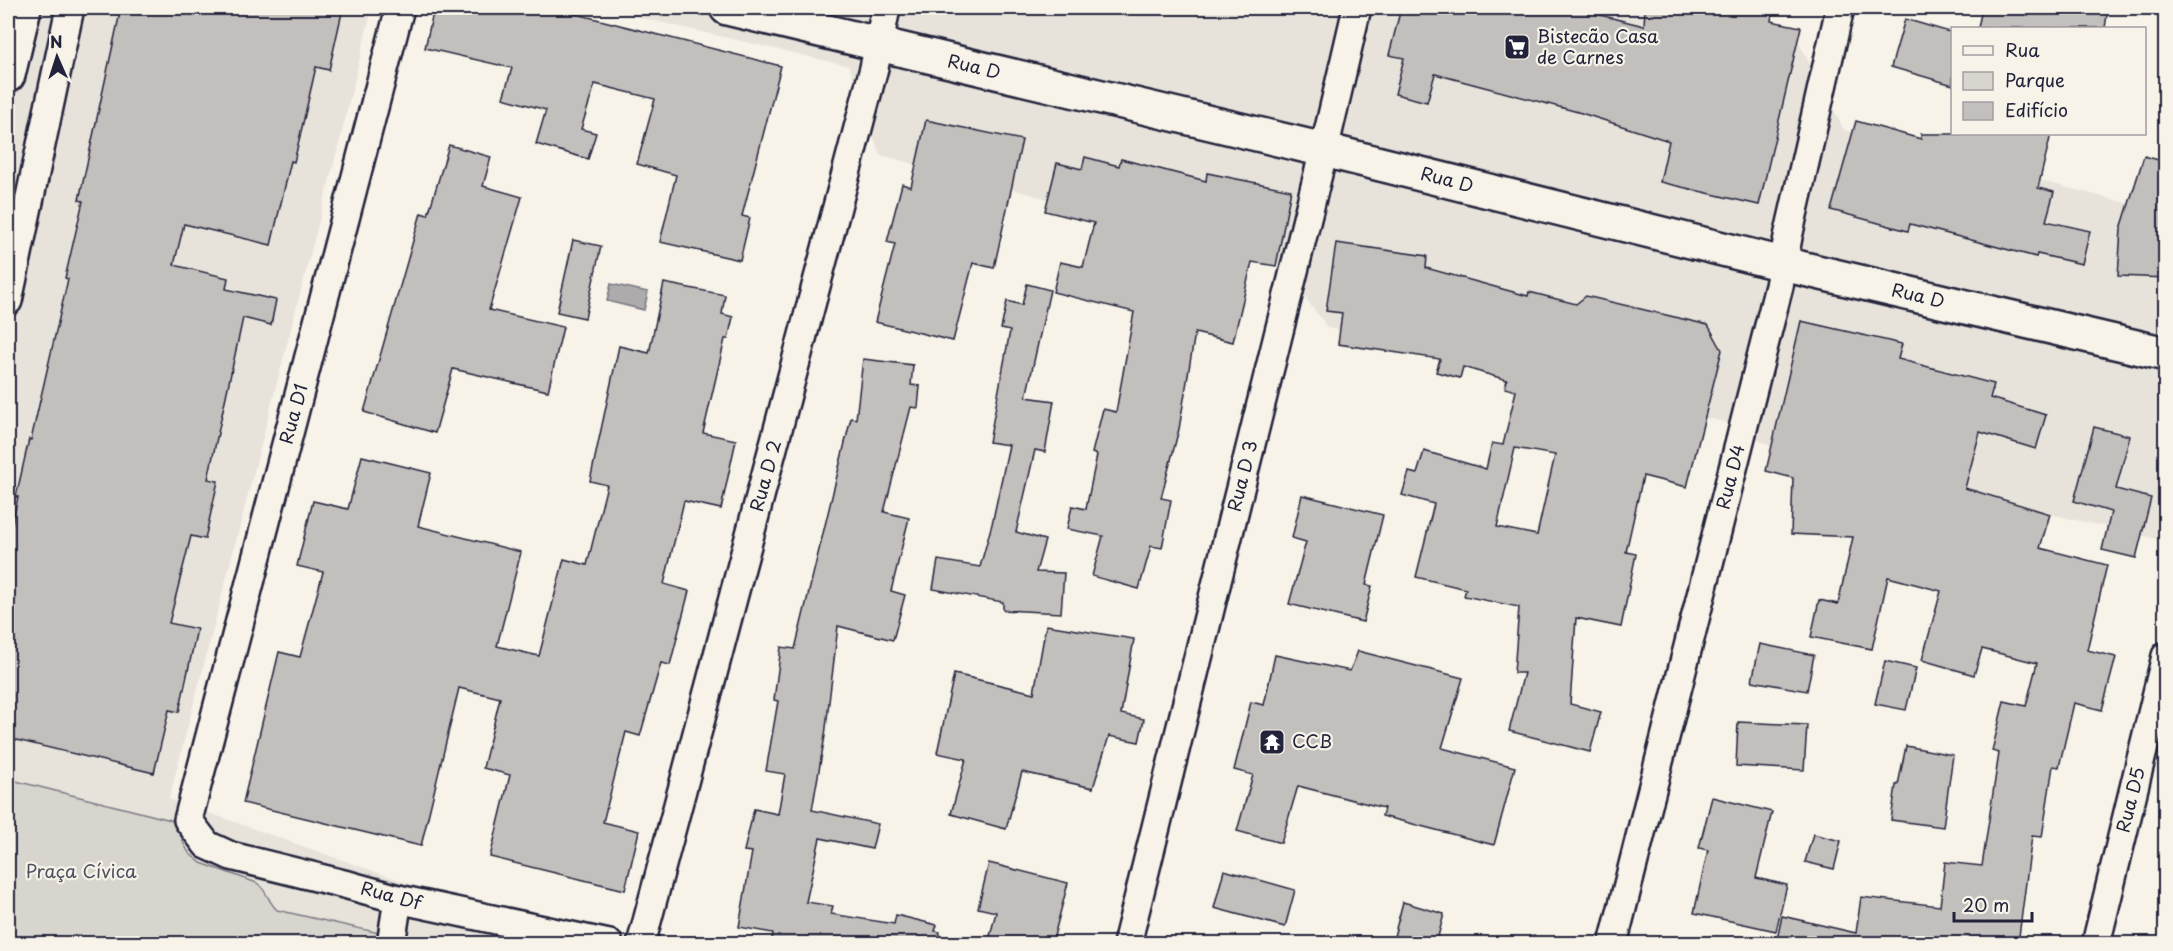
<svg xmlns="http://www.w3.org/2000/svg" width="2173" height="951" font-family="'Playpen Sans',sans-serif">
<rect width="100%" height="100%" fill="#f7f3e8"/>
<filter id="ink" filterUnits="userSpaceOnUse"><feTurbulence type="fractalNoise" baseFrequency=".0167" numOctaves="2"/><feDisplacementMap in="SourceGraphic" scale="12" xChannelSelector="R" yChannelSelector="G"/><feConvolveMatrix kernelMatrix="1 2 1 2 8 2 1 2 1" color-interpolation-filters="sRGB"/></filter>
<g filter="url(#ink)">
<g fill="#e7e3db">
<polygon points="8,8 372,8 340,140 169,799 578,943 8,943"/>
<polygon points="599,8 1690,8 1793,31 1844,130 2165,213 2165,541 1778,450 1724,422 1328,328 1275,258 880,155 849,66"/>
</g>
<path fill="#d8d5cf" stroke="#7d7c85" stroke-width="1.5" d="M8,779L171,820L180,830L183,842L189,853L201,863L257,883C267,890 268,902 277,910L393,936L392,943H8Z"/>
<polygon fill="#aeabad" stroke="#76747f" stroke-width="1.5" points="611,284 648,292 644,310 607,301"/>
<g fill="#c2bfbd" stroke="#22223b" stroke-width="1.5" fill-rule="evenodd">
<polygon points="121,8 343,8 329,70 316,67 294,162 291,161 271,245 184,224 174,265 228,278 226,289 276,300 271,325 243,318 208,479 218,481 205,539 191,536 169,623 197,629 179,712 169,710 154,773 8,738 8,542 18,497 16,497 29,439 31,440 68,279 65,278 83,201 79,200"/>
<polygon points="434,8 553,8 781,66 742,216 750,218 740,260 660,242 676,175 637,164 655,99 595,84 581,129 596,133 588,159 536,144 546,110 503,98 512,68 425,48"/>
<polygon points="1401,8 1602,8 1600,15 1644,26 1645,8 1773,8 1771,21 1801,27 1759,205 1660,182 1669,141 1578,112 1435,74 1427,102 1395,94 1404,58 1389,55"/>
<polygon points="1982,8 2108,8 2105,28 1978,28"/>
<polygon points="1905,19 1953,33 1953,85 1891,67"/>
<polygon points="926,120 1022,140 994,268 973,263 953,341 875,322 895,244 887,242 902,184 911,187"/>
<polygon points="1856,121 1921,139 1921,134 2051,134 2038,188 2054,192 2046,221 2090,231 2082,264 2037,254 2036,257 1910,224 1908,231 1831,210"/>
<polygon points="449,145 491,157 483,186 522,197 489,310 563,327 548,391 453,369 435,433 364,412 421,213 428,215"/>
<polygon points="2144,156 2166,162 2166,278 2118,276 2121,229"/>
<polygon points="1085,157 1119,166 1121,159 1206,181 1207,173 1291,190 1276,266 1252,262 1233,342 1195,333 1179,429 1161,498 1171,500 1162,548 1151,546 1139,589 1092,576 1103,536 1067,529 1072,506 1086,509 1097,455 1092,453 1103,409 1116,412 1134,312 1053,292 1060,262 1083,267 1094,223 1045,211 1057,163 1082,169"/>
<polygon points="573,240 601,246 585,318 557,312"/>
<path d="M1336,243L1427,256L1426,268L1528,296L1529,292L1576,304L1586,296L1708,325L1722,350L1687,487L1643,476L1626,552L1636,554L1621,627L1576,618L1570,704L1601,712L1590,752L1509,731L1524,673H1514L1519,607L1464,596L1466,589L1416,577L1434,504L1402,495L1409,472L1417,474L1424,451L1486,469L1492,443L1503,445L1516,391L1505,388L1507,380L1463,367L1460,378L1436,372L1440,359L1338,344L1342,313L1326,311ZM1515,448L1555,455L1537,535L1497,527Z"/>
<polygon points="664,283 725,295 722,314 733,317 728,339 725,339 703,433 736,440 721,509 684,501 664,584 689,591 670,665 661,663 640,736 626,732 603,822 639,831 625,890 490,857 510,775 483,768 500,698 459,688 421,846 243,803 279,652 300,657 323,572 297,566 313,501 348,509 362,456 431,473 418,526 521,552 497,646 539,656 564,559 587,565 607,485 590,481 619,346 649,353"/>
<polygon points="1027,284 1050,290 1026,397 1054,401 1045,452 1035,450 1016,532 1045,540 1036,572 1064,573 1061,613 1003,610 1003,602 933,589 938,560 980,567 992,524 1009,445 989,442 1010,331 1001,329 1007,301 1022,305"/>
<polygon points="1801,321 1902,344 1898,359 1994,384 1990,398 2046,415 2036,449 1980,432 1965,488 2050,514 2040,548 2107,565 2087,650 2116,657 2102,710 2074,703 2059,767 2053,766 2042,837 2032,836 2018,944 1776,944 1782,916 1856,933 1861,897 1940,906 1945,862 1982,866 1999,753 1992,751 2004,701 2026,706 2037,663 1982,649 1974,675 1922,660 1941,591 1888,577 1872,649 1811,637 1819,600 1838,604 1853,537 1791,534 1793,478 1766,471"/>
<polygon points="863,359 913,365 911,385 920,386 918,408 911,407 884,512 909,518 891,591 905,595 893,640 838,626 825,736 812,810 878,824 872,849 820,838 806,902 833,906 831,914 894,924 896,915 937,925 935,931 940,932 939,944 771,944 773,933 739,927 752,852 744,851 754,809 778,814 785,774 766,771 778,701 774,700 781,647 795,649 851,418 856,419"/>
<polygon points="2094,427 2130,436 2116,489 2151,498 2136,558 2102,550 2111,512 2074,501"/>
<polygon points="1302,495 1383,515 1366,585 1372,586 1363,622 1289,604 1306,542 1292,538"/>
<polygon points="1046,625 1134,639 1121,714 1144,719 1139,742 1109,736 1093,788 1022,772 1006,829 951,814 966,759 937,753 954,674 1034,693"/>
<polygon points="1760,644 1814,655 1807,691 1752,681"/>
<polygon points="1358,651 1463,678 1442,748 1515,767 1494,845 1382,816 1384,808 1298,786 1281,843 1237,831 1253,775 1234,770 1251,702 1264,705 1275,655 1350,671"/>
<polygon points="1885,661 1916,668 1906,710 1875,704"/>
<polygon points="1738,722 1807,725 1804,770 1736,766"/>
<polygon points="1906,746 1953,755 1943,827 1891,820 1896,785 1898,785"/>
<polygon points="1712,797 1772,812 1756,878 1787,885 1776,931 1694,913 1708,850 1699,848"/>
<polygon points="1813,834 1841,841 1834,869 1805,862"/>
<polygon points="989,863 1068,883 1052,944 988,944 996,912 978,908"/>
<polygon points="1224,870 1295,890 1285,927 1214,908"/>
<polygon points="1403,902 1444,914 1436,944 1392,944"/>
</g>
<g fill="none" stroke-linecap="round" stroke-linejoin="round">
<g stroke="#22223b" stroke-width="32">
<g id="street">
<polyline points="400,8 188,820 207,845 231,856 348,885 398,899 609,944"/>
<polyline points="8,301 70,8"/>
<polyline points="391,944 398,899"/>
<polyline points="641,944 874,68 886,8"/>
<polyline points="1127,944 1324,150 1357,8"/>
<polyline points="1613,944 1779,286 1788,237 1840,8"/>
<polyline points="2096,944 2166,656"/>
</g>
</g>
<g stroke="#22223b" stroke-width="38">
<g id="secondary">
<polyline points="727,8 1324,150 1783,264 2166,354"/>
<polyline points="8,75 24,8"/>
</g>
</g>
<use href="#street" stroke="#f7f3e8" stroke-width="27"/>
<use href="#secondary" stroke="#f7f3e8" stroke-width="33"/>
</g>
</g>
<defs>
<g id="supermarket-square" transform="scale(1.35)"><rect x="-9" y="-9" width="18" height="18" rx="4" fill="#22223b" stroke="#f7f3e8"/><path d="M-6-5.5h2.5l.6 2H6L4.5 2H-2.5L-4.4-4H-6ZM-1.5 3.2a1.3 1.3 0 1 0 .1 0ZM3 3.2a1.3 1.3 0 1 0 .1 0Z" fill="#fff"/></g>
<g id="temple-square" transform="scale(1.35)"><rect x="-9" y="-9" width="18" height="18" rx="4" fill="#22223b" stroke="#f7f3e8"/><path d="M0-6L5-2H3V0L6.5 2.5H4V6H1.5V3h-3V6H-4V2.5H-6.5L-3 0V-2H-5Z" fill="#fff"/></g>
</defs>
<g fill-rule="evenodd">
<use href="#supermarket-square" x="1517" y="47"/>
<use href="#temple-square" x="1272" y="742"/>
</g>
<g text-anchor="middle" stroke-width="4.5" stroke-linejoin="round" paint-order="stroke">
<g font-size="18" fill="#22223b" stroke="#f7f3e8" text-anchor="start">
<text x="1537" y="43">Bistecão Casa<tspan x="1537" dy="21">de Carnes</tspan></text>
<text x="1292" y="748">CCB</text>
</g>
<g font-size="18" fill="#22223b" stroke="#f7f3e8">
<text transform="translate(974 67) rotate(13)" y="6">Rua D</text>
<text transform="translate(1447 180) rotate(14)" y="6">Rua D</text>
<text transform="translate(1918 296) rotate(13)" y="6">Rua D</text>
<text transform="translate(294 414) rotate(-75)" y="6">Rua D1</text>
<text transform="translate(766 476) rotate(-75)" y="6">Rua D 2</text>
<text transform="translate(1243 476) rotate(-76)" y="6">Rua D 3</text>
<text transform="translate(1731 477) rotate(-76)" y="6">Rua D4</text>
<text transform="translate(2131 800) rotate(-76)" y="6">Rua D5</text>
<text transform="translate(391 896) rotate(15)" y="6">Rua Df</text>
</g>
<g font-size="18" fill="#504f60" stroke="#f7f3e8">
<text x="81" y="878">Praça Cívica</text>
</g>
</g>
<rect width="2173" height="951" fill="none" stroke="#f7f3e8" stroke-width="30"/>
<rect x="15" y="15" width="2143" height="921" fill="none" stroke="#22223b" stroke-width="2" filter="url(#ink)"/>
<rect x="1951" y="27" width="195" height="108" fill="#f7f3e8" stroke="#a29fa3" stroke-width="1.5"/>
<rect x="1963" y="46" width="30" height="9" fill="#f7f3e8" stroke="#a29fa3" stroke-width="1.5"/>
<text x="2005" y="57" font-size="18" fill="#22223b">Rua</text>
<rect x="1963" y="72" width="30" height="18" fill="#d8d5cf" stroke="#a29fa3" stroke-width="1.5"/>
<text x="2005" y="87" font-size="18" fill="#22223b">Parque</text>
<rect x="1963" y="102" width="30" height="18" fill="#c2bfbd" stroke="#a29fa3" stroke-width="1.5"/>
<text x="2005" y="117" font-size="18" fill="#22223b">Edifício</text>
<g transform="translate(57 57) rotate(357)" stroke="#f7f3e8" stroke-width="4.5" paint-order="stroke">
<path d="M0-4.5L10 22L0 15L-10 22Z" fill="#22223b"/>
<text y="-9" font-size="16" font-weight="bold" text-anchor="middle" fill="#22223b">N</text>
</g>
<path d="M1954 912v9h78v-9" fill="none" stroke="#22223b" stroke-width="3"/>
<text x="1963" y="912" font-size="18" fill="#22223b" stroke="#f7f3e8" stroke-width="4.5" paint-order="stroke">20 m</text>
</svg>
